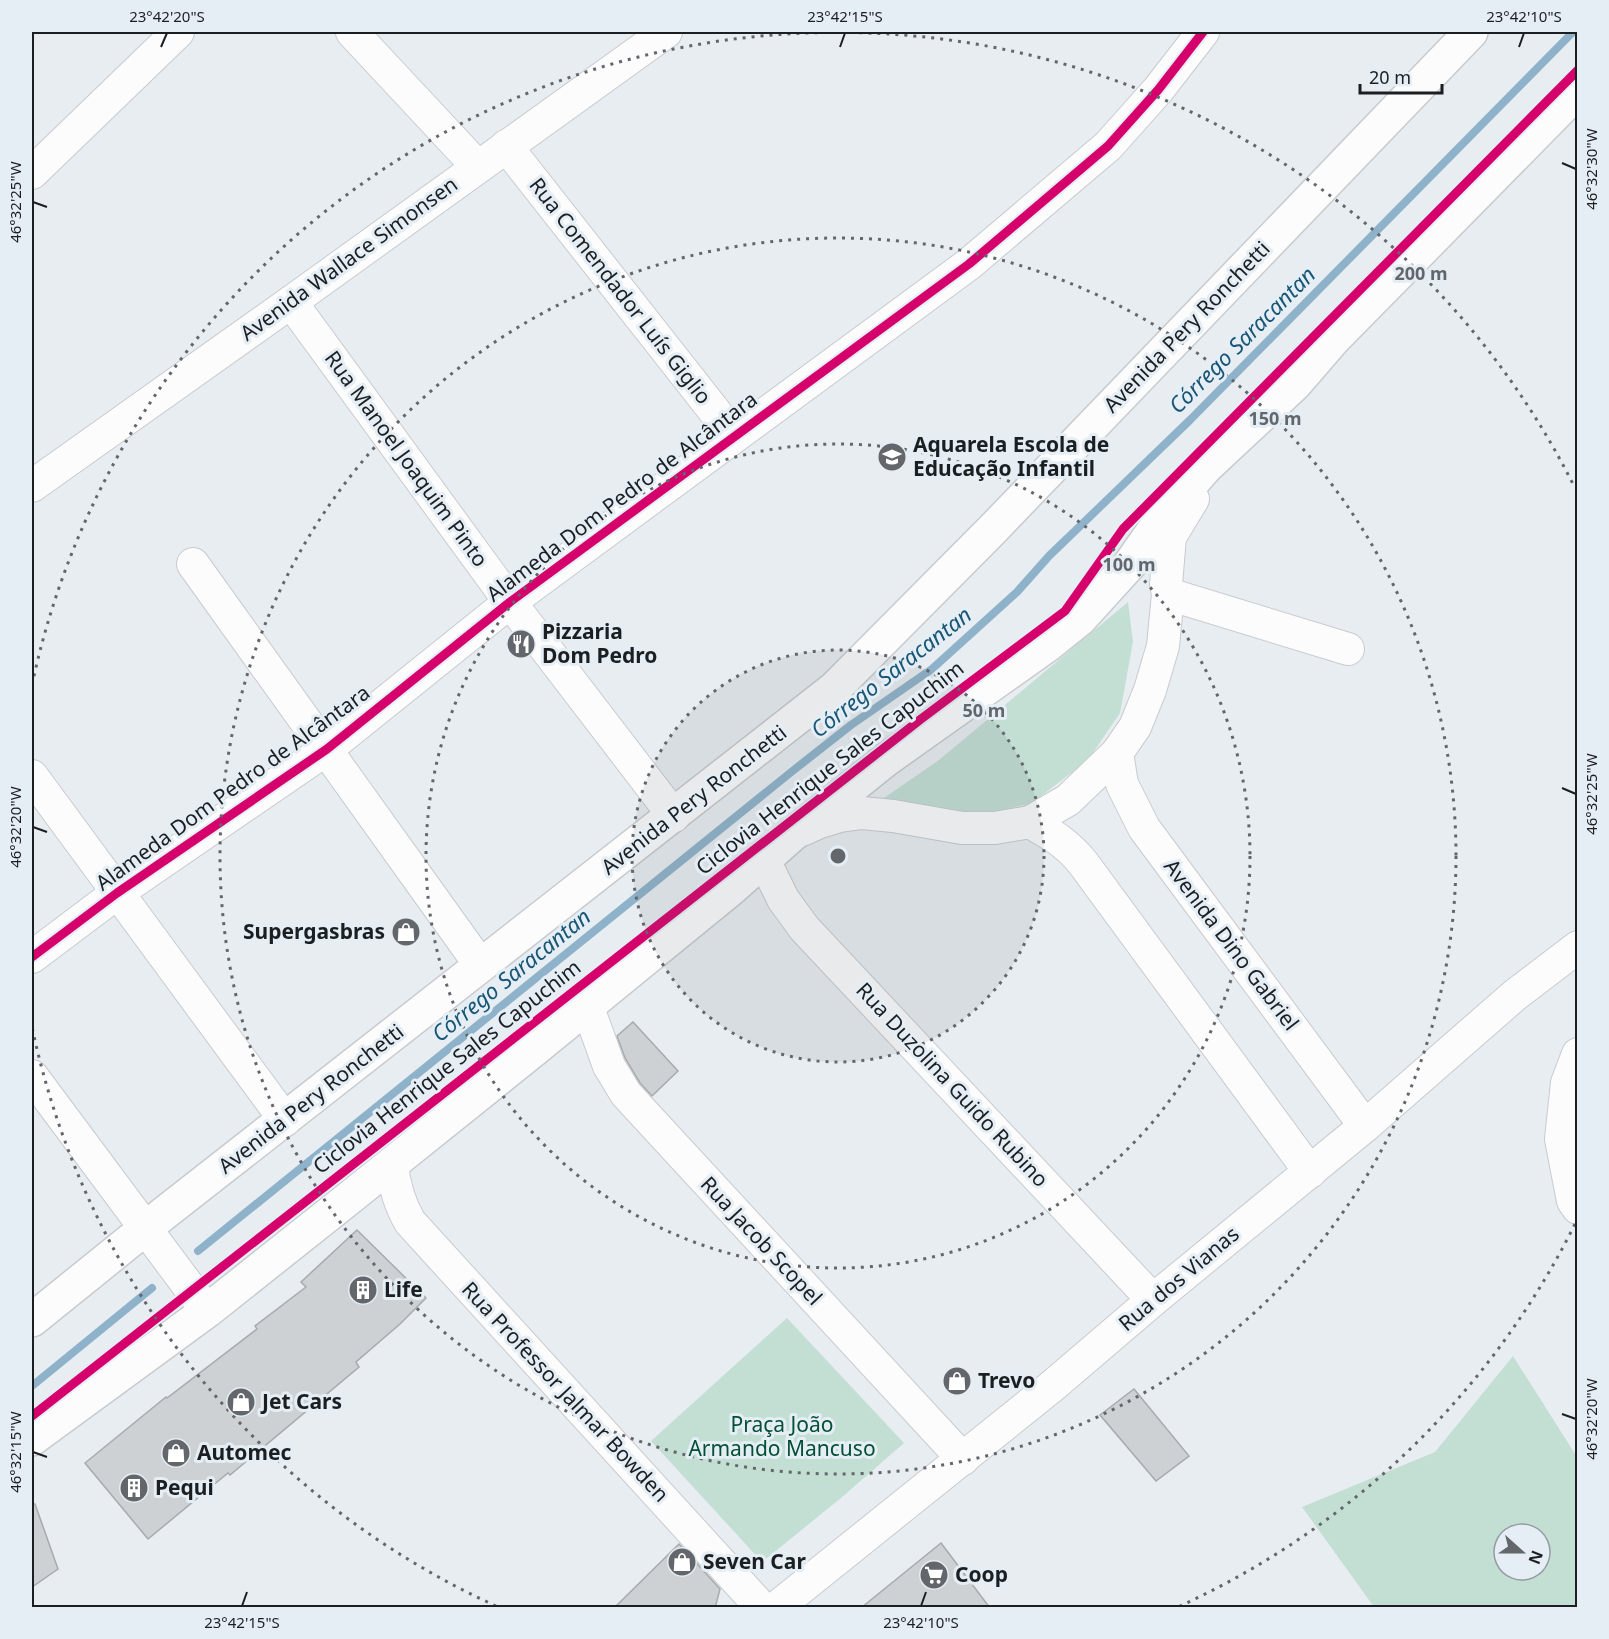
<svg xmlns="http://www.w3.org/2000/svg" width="1609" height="1639" font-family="'Noto Sans',sans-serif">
<rect width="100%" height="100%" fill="#e8edf2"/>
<g fill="#c3dfd4" fill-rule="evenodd">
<polygon points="1128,602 1133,642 1120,713 1088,760 1032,803 953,821 881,800 939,760"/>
<polygon points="787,1318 904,1443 841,1498 762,1562 651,1441"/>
<path d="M1513,1356L1577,1457V1607H1374L1302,1507L1435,1452ZM1504,1534H1540V1570H1504Z"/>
</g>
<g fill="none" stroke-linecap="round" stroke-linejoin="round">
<g stroke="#8eb2ca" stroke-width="8">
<polyline points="198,1251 790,773 851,725 932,669 1017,592 1049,556 1190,420 1573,32"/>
<polyline points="32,1386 152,1288"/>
</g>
</g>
<g fill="#cdd1d4" stroke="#a7aaae" stroke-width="1.5">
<polygon points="633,1022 678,1071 652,1096 640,1083 625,1058 617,1036"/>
<polygon points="357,1230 426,1298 400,1324 356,1362 359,1367 230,1475 228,1473 148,1539 85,1463 166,1397 167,1398 257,1329 255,1326 306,1287 301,1282"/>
<polygon points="1134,1389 1189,1456 1156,1481 1100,1415"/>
<polygon points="32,1504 35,1504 58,1569 32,1587"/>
<polygon points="941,1543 990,1608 861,1608"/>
<polygon points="679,1544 720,1589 715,1608 614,1608"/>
</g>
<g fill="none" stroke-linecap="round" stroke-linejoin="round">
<g stroke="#c8cbce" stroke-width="34">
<g id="minor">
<polyline points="352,32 477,166"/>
<polyline points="506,146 734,436"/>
<polyline points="32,173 178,32"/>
<polyline points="291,302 510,602 674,816"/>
<polyline points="32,486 291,302 666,32"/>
<polyline points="193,564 481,966"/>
<polyline points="1168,594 1348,649"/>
<polyline points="1117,753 1122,784 1144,828 1365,1126"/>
<polyline points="32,776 285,1120"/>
<path d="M1030,822C1051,834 1068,844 1083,863L1310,1172"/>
<polyline points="802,830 820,822 840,816 862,813 893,816 962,828 995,828 1030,822 1068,800 1117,753 1135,727 1150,690 1163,646 1168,594 1166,584 1170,537 1193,499"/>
<polyline points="764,860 783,899 804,928 1153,1300"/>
<polyline points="32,957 117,893 327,749 510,602 969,264 1108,146 1158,90 1203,32"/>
<polyline points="587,1005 609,1066 626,1094 963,1459"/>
<polyline points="1578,1054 1567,1083 1561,1139 1573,1201 1578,1208"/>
<polyline points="32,1076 207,1311"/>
<path d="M392,1164C394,1186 399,1203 410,1222L762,1608"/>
<polyline points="776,1608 1050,1388 1153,1300 1365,1126 1515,995 1578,947"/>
</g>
</g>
<g stroke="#c8cbce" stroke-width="36">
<g id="major">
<polyline points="32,1320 162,1215 835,688 992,530 1471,32"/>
<polyline points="32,1439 207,1311 348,1199 535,1049 731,889 791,836 887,759 1049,644 1080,619 1130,564 1166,513 1206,467 1295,384 1333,340 1578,91"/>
</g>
</g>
<use href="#minor" stroke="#fcfcfd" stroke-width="32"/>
<use href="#major" stroke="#fcfcfd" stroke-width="33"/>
<g stroke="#e5eef5" stroke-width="13">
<g id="cycleway">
<polyline points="32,957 117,893 327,749 510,602 969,264 1108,146 1158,90 1203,32"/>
<polyline points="32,1416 921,719 1065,611 1123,529 1578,70"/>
</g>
</g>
<use href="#cycleway" stroke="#d6006c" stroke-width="9"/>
</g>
<path fill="none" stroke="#1c1f22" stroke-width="2" d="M161,47L167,33M840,47L845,33M1519,47L1524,33M1562,163L1576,169M33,202L47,207M1562,788L1576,794M33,827L47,832M1562,1414L1576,1419M33,1452L47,1457M242,1606L247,1592M921,1606L926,1592"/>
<circle cx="838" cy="856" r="206" fill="#63676b" fill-opacity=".12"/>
<g fill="none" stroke="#63676b" stroke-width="3" stroke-dasharray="3 6">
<circle cx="838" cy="856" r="206"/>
<circle cx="838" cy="856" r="412"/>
<circle cx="838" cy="856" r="618"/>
<path d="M1575 1224A824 824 0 0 1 1180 1606M496 1606A824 824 0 0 1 32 1027M32 685A824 824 0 0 1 1575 488"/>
</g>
<defs>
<g id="school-disc" transform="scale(1.5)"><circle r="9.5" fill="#63676b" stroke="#e5eef5"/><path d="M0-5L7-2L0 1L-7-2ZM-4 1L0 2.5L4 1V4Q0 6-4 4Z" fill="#fff"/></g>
<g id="restaurant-disc" transform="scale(1.5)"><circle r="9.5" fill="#63676b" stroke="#e5eef5"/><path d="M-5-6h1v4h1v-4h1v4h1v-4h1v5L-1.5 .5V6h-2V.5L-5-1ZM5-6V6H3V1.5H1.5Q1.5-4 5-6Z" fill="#fff"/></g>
<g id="shop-disc" transform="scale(1.5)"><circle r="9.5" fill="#63676b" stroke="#e5eef5"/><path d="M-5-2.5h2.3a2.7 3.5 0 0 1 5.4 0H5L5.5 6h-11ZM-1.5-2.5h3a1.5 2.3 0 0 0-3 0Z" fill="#fff"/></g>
<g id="building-disc" transform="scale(1.5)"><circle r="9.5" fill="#63676b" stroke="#e5eef5"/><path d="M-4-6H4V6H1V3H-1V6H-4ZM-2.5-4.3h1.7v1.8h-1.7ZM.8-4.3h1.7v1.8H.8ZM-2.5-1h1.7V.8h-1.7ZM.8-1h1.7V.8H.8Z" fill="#fff"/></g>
<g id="supermarket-disc" transform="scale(1.5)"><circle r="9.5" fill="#63676b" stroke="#e5eef5"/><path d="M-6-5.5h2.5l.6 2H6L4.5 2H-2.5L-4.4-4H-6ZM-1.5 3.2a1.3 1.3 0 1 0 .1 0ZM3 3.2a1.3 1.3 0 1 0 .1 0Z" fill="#fff"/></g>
</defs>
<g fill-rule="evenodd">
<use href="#school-disc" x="892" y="457"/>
<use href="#restaurant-disc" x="521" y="644"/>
<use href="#shop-disc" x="406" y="932"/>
<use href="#building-disc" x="363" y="1290"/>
<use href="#shop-disc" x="957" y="1381"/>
<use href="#shop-disc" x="241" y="1402"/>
<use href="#shop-disc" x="176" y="1453"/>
<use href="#building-disc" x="134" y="1488"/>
<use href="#shop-disc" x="682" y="1562"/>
<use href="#supermarket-disc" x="934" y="1575"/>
</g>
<g text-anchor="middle" stroke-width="6" stroke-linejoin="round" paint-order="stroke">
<g font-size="21" fill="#1c1f22" stroke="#e5eef5">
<text transform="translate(349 259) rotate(-36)" y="7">Avenida Wallace Simonsen</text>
<text transform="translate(620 291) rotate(52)" y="7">Rua Comendador Luís Giglio</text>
<text transform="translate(1187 327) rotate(-46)" y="7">Avenida Pery Ronchetti</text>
<text transform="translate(406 459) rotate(54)" y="7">Rua Manoel Joaquim Pinto</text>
<text transform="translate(622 497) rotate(-37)" y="7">Alameda Dom Pedro de Alcântara</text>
<text transform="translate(830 768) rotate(-38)" y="7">Ciclovia Henrique Sales Capuchim</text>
<text transform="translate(233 788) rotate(-36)" y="7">Alameda Dom Pedro de Alcântara</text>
<text transform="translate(694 800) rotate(-38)" y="7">Avenida Pery Ronchetti</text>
<text transform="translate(1231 945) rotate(53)" y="7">Avenida Dino Gabriel</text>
<text transform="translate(447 1067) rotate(-38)" y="7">Ciclovia Henrique Sales Capuchim</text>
<text transform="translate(952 1085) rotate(47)" y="7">Rua Duzolina Guido Rubino</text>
<text transform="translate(311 1099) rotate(-38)" y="7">Avenida Pery Ronchetti</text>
<text transform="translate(761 1241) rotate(47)" y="7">Rua Jacob Scopel</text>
<text transform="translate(1179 1279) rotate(-40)" y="7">Rua dos Vianas</text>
<text transform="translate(565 1392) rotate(47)" y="7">Rua Professor Jalmar Bowden</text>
</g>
<g font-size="21" font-weight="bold" fill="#1c1f22" stroke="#e5eef5" text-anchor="start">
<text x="913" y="452">Aquarela Escola de<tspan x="913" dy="24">Educação Infantil</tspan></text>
<text x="542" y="639">Pizzaria<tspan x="542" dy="24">Dom Pedro</tspan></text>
<text x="385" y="939" text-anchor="end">Supergasbras</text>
<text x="384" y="1297">Life</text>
<text x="978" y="1388">Trevo</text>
<text x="262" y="1409">Jet Cars</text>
<text x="197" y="1460">Automec</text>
<text x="155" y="1495">Pequi</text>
<text x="703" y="1569">Seven Car</text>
<text x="955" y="1582">Coop</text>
</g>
<g font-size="21" fill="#044f35" stroke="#e5eef5">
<text x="782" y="1432">Praça João<tspan x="782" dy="24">Armando Mancuso</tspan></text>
</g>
<g font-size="22" font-style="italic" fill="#195575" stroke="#e5eef5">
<text transform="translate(1242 340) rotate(-45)" y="8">Córrego Saracantan</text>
<text transform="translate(891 672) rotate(-38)" y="8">Córrego Saracantan</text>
<text transform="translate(511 975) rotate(-39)" y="8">Córrego Saracantan</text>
</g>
</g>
<circle cx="838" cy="856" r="9" fill="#63676b" stroke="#e5eef5" stroke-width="3"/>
<g font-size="18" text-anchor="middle" font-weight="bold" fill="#63676b" stroke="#e5eef5" stroke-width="6" stroke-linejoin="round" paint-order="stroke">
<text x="1421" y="280">200 m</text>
<text x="1275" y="425">150 m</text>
<text x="1129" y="571">100 m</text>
<text x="984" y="717">50 m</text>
</g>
<rect width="1609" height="1639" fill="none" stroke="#e5eef5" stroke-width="66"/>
<g transform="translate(1522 1552) rotate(111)"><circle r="28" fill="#e5eef5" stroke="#959ba1" stroke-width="1.5"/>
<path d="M0-4.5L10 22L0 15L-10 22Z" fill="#63676b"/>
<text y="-9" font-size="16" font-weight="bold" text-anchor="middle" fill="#1c1f22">N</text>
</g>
<path d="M1360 84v9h82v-9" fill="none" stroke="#1c1f22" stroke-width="3"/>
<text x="1369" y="84" font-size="18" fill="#1c1f22" stroke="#e5eef5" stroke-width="4.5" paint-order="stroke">20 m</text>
<rect x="33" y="33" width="1543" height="1573" fill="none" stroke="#1c1f22" stroke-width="2"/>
<g font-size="15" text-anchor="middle" fill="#1c1f22">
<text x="167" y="22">23°42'20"S</text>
<text x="845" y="22">23°42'15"S</text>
<text x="1524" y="22">23°42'10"S</text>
<text transform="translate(1592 169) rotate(-90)" y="5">46°32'30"W</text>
<text transform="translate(16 202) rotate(-90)" y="5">46°32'25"W</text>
<text transform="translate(1592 794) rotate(-90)" y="5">46°32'25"W</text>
<text transform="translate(16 827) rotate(-90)" y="5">46°32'20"W</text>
<text transform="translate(1592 1419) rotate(-90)" y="5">46°32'20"W</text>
<text transform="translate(16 1452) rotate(-90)" y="5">46°32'15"W</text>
<text x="242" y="1628">23°42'15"S</text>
<text x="921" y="1628">23°42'10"S</text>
</g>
</svg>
